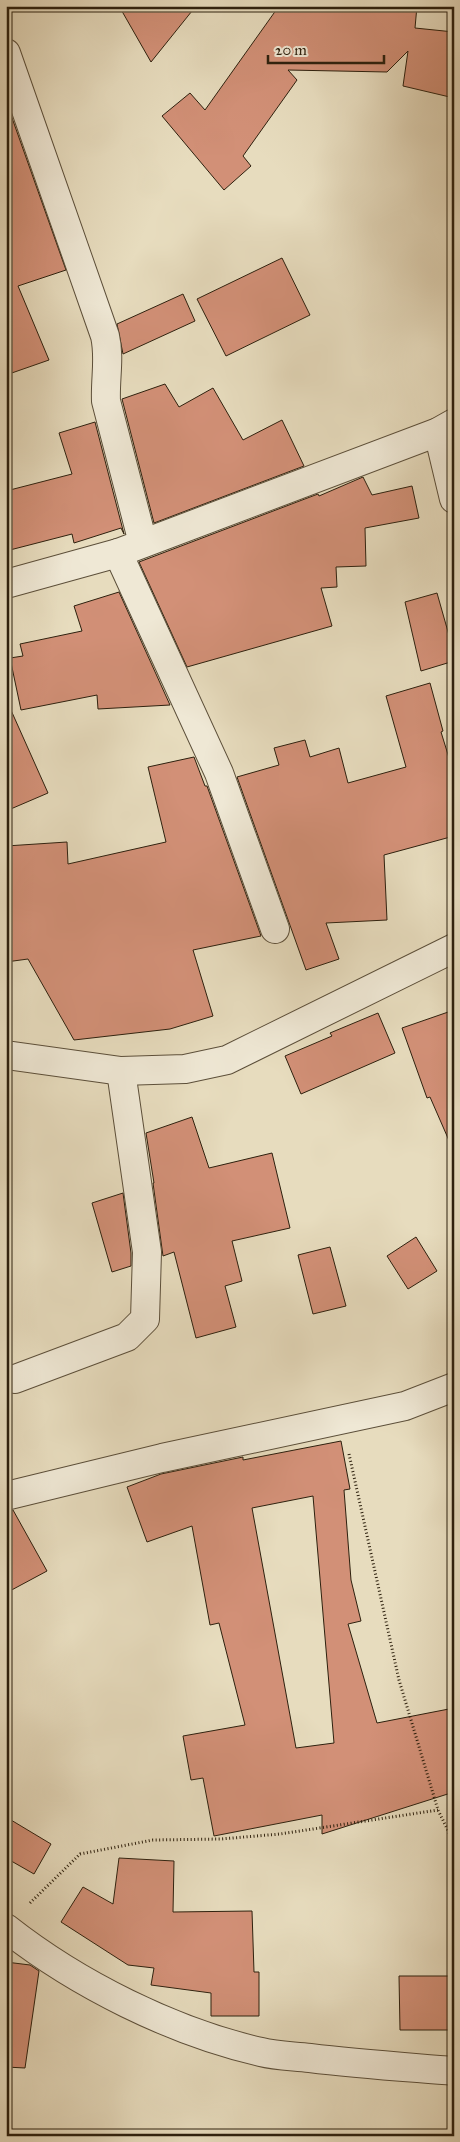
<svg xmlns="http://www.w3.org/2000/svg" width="460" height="2142" font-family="'IM FELL Great Primer',serif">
<rect width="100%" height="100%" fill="#e7dcbe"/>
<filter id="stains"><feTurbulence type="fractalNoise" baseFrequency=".004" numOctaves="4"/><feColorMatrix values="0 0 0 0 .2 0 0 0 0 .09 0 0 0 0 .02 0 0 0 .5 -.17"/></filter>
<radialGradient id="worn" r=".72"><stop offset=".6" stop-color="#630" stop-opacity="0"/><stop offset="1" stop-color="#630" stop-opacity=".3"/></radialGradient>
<g fill="#d29077" stroke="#2d200e" fill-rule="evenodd">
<polygon points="119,6 196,6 151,62"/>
<polygon points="279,6 417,6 415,28 454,32 454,98 403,86 408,51 387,72 288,70 297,80 243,156 251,166 224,190 162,116 190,93 205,110"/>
<polygon points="6,101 66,270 18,286 49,360 6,375"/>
<polygon points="282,258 310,315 226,356 197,299"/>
<polygon points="183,294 195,321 123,354 117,324"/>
<polygon points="165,384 179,407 213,388 243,440 282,420 304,466 154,523 122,399"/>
<polygon points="95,422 124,534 121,528 74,543 72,534 6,551 6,491 72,474 59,433"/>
<polygon points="363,477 372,495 412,486 419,518 365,528 366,566 336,567 337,587 321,588 332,626 187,667 139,562 318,494 319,496"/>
<polygon points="119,592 170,705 98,709 97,695 21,710 10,658 23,656 20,644 82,631 74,606"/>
<polygon points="437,593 454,653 454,661 421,671 405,602"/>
<polygon points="430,683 443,731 441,732 454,774 454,836 384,855 387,920 326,923 339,959 306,970 237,777 279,765 274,748 305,740 310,757 339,748 348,783 406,767 386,696"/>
<polygon points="6,699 48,793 6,811"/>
<polygon points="194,757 205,786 207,786 261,936 193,950 213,1016 170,1029 74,1040 28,959 6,962 6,846 67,842 68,864 166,842 148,767"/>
<polygon points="454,1010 454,1152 430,1097 427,1098 402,1028"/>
<polygon points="378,1013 395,1053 301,1094 285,1056 332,1036 330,1033"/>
<polygon points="192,1117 209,1168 272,1153 290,1228 232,1241 242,1281 225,1286 236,1327 196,1338 174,1252 163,1256 153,1183 154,1183 146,1133"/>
<polygon points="123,1193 131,1253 131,1266 112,1272 92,1203"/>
<polygon points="416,1237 437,1271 408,1289 387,1256"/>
<polygon points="330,1247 346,1306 313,1314 298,1255"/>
<path d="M341,1441L350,1489L344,1490L351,1580L361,1621L348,1624L377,1723L454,1708V1792L322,1834V1815L214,1836L203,1778L191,1780L183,1736L245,1725L219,1623L210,1625L192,1526L147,1542L127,1487L161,1474L243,1457V1460ZM313,1496L334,1743L296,1748L252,1508Z"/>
<polygon points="13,1510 47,1571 6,1593 6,1511"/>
<polygon points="6,1817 51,1844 34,1874 6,1858"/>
<polygon points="119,1858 174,1861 173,1912 252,1911 254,1972 259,1972 259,2016 211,2016 211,1993 151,1985 154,1968 128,1965 61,1922 83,1887 113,1904"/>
<polygon points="6,1962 30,1965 39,1971 25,2068 6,2067"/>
<polygon points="399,1976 454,1976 454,2030 400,2030"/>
</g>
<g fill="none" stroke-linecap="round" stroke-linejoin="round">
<g stroke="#5c4f3a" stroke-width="30">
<g id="minor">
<path d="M6,53L105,336C110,358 105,378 106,401L143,543"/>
<polyline points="438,432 454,499"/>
<polyline points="118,553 219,773 275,929"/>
<polyline points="6,584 118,553 438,432 454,423"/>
<polyline points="6,1055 121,1071 185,1069 227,1060 454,948"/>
<polyline points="15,1379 127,1337 145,1319 147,1252 121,1071"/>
<polyline points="6,1496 162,1458 405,1406 454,1387"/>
<path d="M6,1928C77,1984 173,2032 261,2052C277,2056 294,2056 310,2058C358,2064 406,2067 454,2071"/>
</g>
</g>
<g stroke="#2d200e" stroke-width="3" stroke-dasharray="1 2.5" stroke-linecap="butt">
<polyline points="349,1454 399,1680 438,1810 454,1843"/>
<polyline points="30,1903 80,1854 153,1840 221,1839 280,1834 438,1810"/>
</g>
<use href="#minor" stroke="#efe8d5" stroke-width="28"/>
</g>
<rect width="460" height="2142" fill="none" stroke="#e7dcbe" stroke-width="25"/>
<rect x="8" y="8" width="445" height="2127" fill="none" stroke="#2d200e" stroke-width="2.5"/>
<rect x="12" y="12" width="435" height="2117" fill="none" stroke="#2d200e"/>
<path d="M268 55v8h116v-8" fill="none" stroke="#2d200e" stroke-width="2.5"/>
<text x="275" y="55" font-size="15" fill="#2d200e" stroke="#efe8d5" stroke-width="4" paint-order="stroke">20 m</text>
<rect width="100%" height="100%" filter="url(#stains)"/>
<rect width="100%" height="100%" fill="url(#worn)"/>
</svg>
